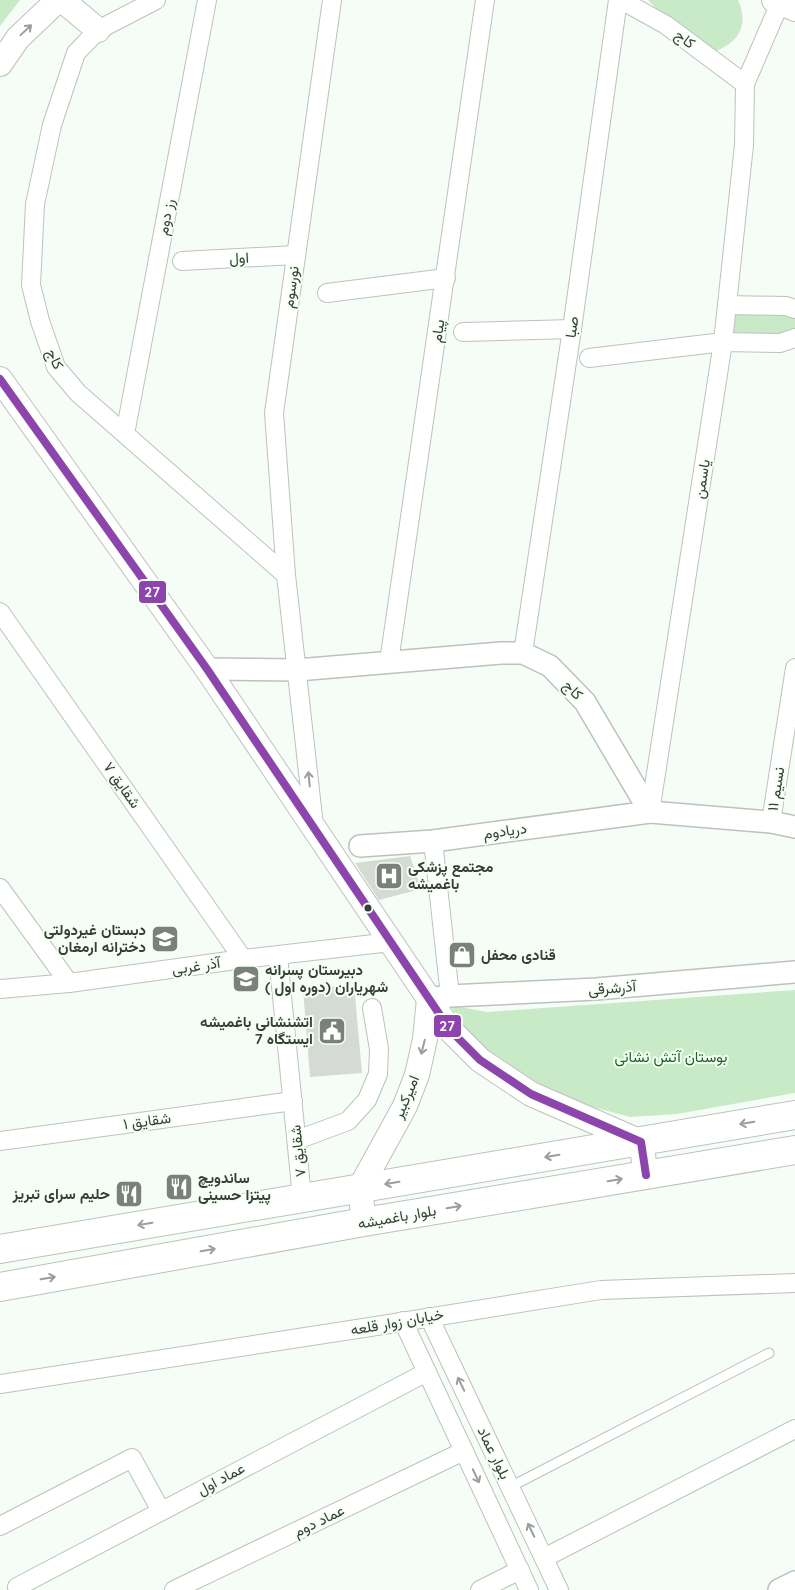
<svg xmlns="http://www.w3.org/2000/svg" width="795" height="1590" font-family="Quicksand,Vazirmatn,sans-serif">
<rect width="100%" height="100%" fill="#f6fcf6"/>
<g fill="#c8eac7">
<polygon points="0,0 20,0 0,26"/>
<path d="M648,0H738C750,27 737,44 711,53L681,34Z"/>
<polygon points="731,310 781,310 795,316 795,333 779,338 729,337"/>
<polygon points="795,990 795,1093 677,1114 630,1117 559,1098 493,1059 466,1033 450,1005 487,1012"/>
</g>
<g fill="#d5dad5">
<polygon points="410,856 421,889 379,900 355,863"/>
<polygon points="455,942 472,943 474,966 457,966"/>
<polygon points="354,985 362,1073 310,1077 303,989"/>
</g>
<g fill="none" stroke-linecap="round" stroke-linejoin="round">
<g stroke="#bdc2bd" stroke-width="11">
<polyline id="service" points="510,1487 769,1353"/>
</g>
<g stroke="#bdc2bd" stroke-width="20">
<g id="minor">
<polyline points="156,0 98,30 76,53 52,125 35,204 31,285 40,321 56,367 78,393 286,575"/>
<polyline points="621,0 666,25 745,84"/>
<polyline points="182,261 296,255"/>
<polyline points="327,293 446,278"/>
<polyline points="727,305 786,306 795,309"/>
<polyline points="463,332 572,329"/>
<polyline points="589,358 723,342 780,343 795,338"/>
<polyline points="125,434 207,0"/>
<polyline points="0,612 243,959"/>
<polyline points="523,653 572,329 618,0"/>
<polyline points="389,662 485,0"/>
<polyline points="650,812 723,342 744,145 745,84 780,3"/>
<polyline points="771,822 795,668"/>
<polyline points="314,826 286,575 274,413 332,0"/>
<polyline points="433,841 450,996"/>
<polyline points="0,888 69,983"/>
<polyline points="278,956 302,1197"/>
<polyline points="0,989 69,983 243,959 391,942"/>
<polyline points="297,1140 348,1121 367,1100 378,1074 379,1049 372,1008"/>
<polyline points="0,1141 293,1101"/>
<polyline points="429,1317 559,1590"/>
<polyline points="403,1321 529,1590"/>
<polyline points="0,1384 370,1327 601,1290 795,1283"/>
<polyline points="0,1526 132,1458 161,1511"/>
<polyline points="544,1558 795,1429"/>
<polyline points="17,1587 427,1372"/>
<polyline points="174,1590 464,1451"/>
<polyline points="480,1590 520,1570"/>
</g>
</g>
<g stroke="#bdc2bd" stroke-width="24">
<g id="tertiary">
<polyline points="207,669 297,670 501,653 523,653 550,666 585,702 650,812"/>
<polyline points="360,846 433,841 650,812 771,822 795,827"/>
<polyline points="429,999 450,996 596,989 795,972"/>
<polyline points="779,1590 795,1582"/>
</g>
</g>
<g stroke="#bdc2bd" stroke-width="26">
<g id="secondary">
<polyline points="62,0 98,30"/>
<polyline points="774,0 795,9"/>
<polyline points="0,64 18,38 58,0"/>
<polyline points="0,379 207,669 450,1030 480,1060 531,1094 641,1142 646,1175"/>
<polyline points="364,1222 360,1188 405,1106 417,1075 425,1039 429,999"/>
</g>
</g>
<g stroke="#bdc2bd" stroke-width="30">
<g id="primary">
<polyline points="0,1249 795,1115"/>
<polyline points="0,1287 364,1222 795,1150"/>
</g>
</g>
<use href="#service" stroke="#fefffe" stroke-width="9"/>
<use href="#minor" stroke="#fefffe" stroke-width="18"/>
<use href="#tertiary" stroke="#fefffe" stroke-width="21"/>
<use href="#secondary" stroke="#fefffe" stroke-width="24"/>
<use href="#primary" stroke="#fefffe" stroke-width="28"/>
<g stroke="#f4fff3" stroke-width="11">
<polyline id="bus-1" points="0,379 207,669 450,1030 480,1060 531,1094 641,1142 646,1175"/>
</g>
<use href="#bus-1" stroke="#8e44ad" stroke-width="8"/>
</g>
<defs><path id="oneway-shaft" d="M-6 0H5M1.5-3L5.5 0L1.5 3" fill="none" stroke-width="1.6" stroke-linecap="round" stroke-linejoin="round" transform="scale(1.25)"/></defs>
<g stroke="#9b9e9a">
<use href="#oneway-shaft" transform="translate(26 30) rotate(-43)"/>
<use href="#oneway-shaft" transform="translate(309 779) rotate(-96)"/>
<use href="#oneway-shaft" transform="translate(423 1047) rotate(104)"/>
<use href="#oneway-shaft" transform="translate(747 1123) rotate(170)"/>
<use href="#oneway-shaft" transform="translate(552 1156) rotate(171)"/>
<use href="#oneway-shaft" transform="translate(615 1180) rotate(-10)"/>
<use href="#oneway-shaft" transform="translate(392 1183) rotate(171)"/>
<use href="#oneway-shaft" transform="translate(454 1207) rotate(-10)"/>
<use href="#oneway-shaft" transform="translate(145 1224) rotate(170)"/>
<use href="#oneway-shaft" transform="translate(208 1250) rotate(-10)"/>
<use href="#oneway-shaft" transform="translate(48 1278) rotate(-10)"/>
<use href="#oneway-shaft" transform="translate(461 1384) rotate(-116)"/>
<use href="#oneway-shaft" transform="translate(476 1476) rotate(65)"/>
<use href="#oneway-shaft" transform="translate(531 1530) rotate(-116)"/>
</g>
<defs>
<g id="hospital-square" transform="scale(1.4375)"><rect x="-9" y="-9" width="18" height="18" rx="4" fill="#7a807a" stroke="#f4fff3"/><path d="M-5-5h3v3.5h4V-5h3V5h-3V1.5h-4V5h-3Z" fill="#fff"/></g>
<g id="school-square" transform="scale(1.4375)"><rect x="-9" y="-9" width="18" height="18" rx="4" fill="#7a807a" stroke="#f4fff3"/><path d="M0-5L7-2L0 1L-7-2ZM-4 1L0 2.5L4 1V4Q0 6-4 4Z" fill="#fff"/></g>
<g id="shop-square" transform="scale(1.4375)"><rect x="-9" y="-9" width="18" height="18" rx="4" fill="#7a807a" stroke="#f4fff3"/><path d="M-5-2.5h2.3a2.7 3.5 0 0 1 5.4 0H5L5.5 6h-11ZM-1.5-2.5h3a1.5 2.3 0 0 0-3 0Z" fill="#fff"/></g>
<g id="civic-square" transform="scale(1.4375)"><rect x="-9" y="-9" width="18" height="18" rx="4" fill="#7a807a" stroke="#f4fff3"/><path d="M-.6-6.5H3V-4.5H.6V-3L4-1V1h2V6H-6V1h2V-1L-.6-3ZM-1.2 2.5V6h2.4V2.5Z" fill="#fff"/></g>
<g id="restaurant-square" transform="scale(1.4375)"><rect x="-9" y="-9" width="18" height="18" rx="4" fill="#7a807a" stroke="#f4fff3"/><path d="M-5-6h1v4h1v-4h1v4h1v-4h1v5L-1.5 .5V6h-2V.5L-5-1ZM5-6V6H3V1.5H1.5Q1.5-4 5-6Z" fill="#fff"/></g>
</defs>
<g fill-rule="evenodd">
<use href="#hospital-square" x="389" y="876"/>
<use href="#school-square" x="165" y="939"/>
<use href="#shop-square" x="462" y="955"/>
<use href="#school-square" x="246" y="979"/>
<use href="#civic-square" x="332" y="1031"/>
<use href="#restaurant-square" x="179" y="1187"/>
<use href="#restaurant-square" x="129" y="1194"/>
</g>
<circle fill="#383d37" stroke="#f4fff3" stroke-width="2" cx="368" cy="908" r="4.5"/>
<g text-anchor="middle" stroke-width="4" stroke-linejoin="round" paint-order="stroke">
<g font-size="15" fill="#383d37" stroke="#f4fff3">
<text transform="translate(685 39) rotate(37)" y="5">کاج</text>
<text transform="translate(166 217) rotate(-79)" y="5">رز دوم</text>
<text transform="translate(239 258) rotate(-3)" y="5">اول</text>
<text transform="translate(291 287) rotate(-82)" y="5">نورسوم</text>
<text transform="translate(572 327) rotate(-82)" y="5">صبا</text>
<text transform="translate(438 331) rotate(-82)" y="5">پیام</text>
<text transform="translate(55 359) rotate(65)" y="5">کاج</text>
<text transform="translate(702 479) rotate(-81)" y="5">یاسمن</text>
<text transform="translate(573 690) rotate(46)" y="5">کاج</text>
<text transform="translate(122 785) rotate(55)" y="5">شقایق ۷</text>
<text transform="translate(776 789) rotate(-81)" y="5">نسیم ۱۱</text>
<text transform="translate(505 831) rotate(-8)" y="5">دریادوم</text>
<text transform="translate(196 966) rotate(-8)" y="5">آذر غربی</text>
<text transform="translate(612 988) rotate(-4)" y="5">آذرشرقی</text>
<text transform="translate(406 1097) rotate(-67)" y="5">امیرکبیر</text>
<text transform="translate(147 1121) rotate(-8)" y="5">شقایق ۱</text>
<text transform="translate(298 1151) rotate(-96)" y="5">شقایق ۷</text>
<text transform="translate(397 1217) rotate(-10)" y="5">بلوار باغمیشه</text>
<text transform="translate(397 1322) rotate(-10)" y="5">خیابان زوار قلعه</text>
<text transform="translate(494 1453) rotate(64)" y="5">بلوار عماد</text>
<text transform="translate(221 1479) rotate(-28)" y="5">عماد اول</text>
<text transform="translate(319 1521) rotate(-26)" y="5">عماد دوم</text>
</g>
<g font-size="15" font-weight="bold" fill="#383d37" stroke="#f4fff3" text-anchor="start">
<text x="408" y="872">مجتمع پزشکی<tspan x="408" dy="17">باغمیشه</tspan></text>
<text x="146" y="935" text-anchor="end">دبستان غیردولتی<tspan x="146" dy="17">دخترانه ارمغان</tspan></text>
<text x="481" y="960">قنادی محفل</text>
<text x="265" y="975">دبیرستان پسرانه<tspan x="265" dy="17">شهریاران (دوره اول )</tspan></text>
<text x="313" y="1027" text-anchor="end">اتشنشانی باغمیشه<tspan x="313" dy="17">ایستگاه 7</tspan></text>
<text x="198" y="1183">ساندویچ<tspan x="198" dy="17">پیتزا حسینی</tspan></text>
<text x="110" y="1199" text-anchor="end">حلیم سرای تبریز</text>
</g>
<g font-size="15" fill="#1c661e" stroke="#f4fff3">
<text x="671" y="1062">بوستان آتش نشانی</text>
</g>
</g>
<g stroke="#f4fff3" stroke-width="2">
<rect x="138" y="580" width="29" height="24" rx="5" fill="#8e44ad"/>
<rect x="433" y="1014" width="29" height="24" rx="5" fill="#8e44ad"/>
</g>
<g font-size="14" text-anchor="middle" font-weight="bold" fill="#fff">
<text x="152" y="597">27</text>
<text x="447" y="1031">27</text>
</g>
</svg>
